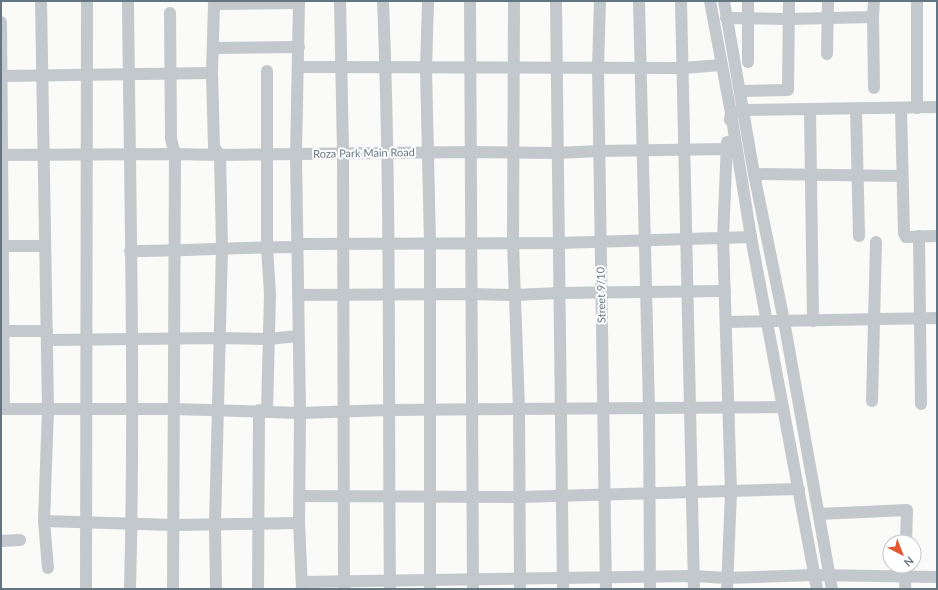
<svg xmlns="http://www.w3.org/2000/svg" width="938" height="590" font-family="Lato,sans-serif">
<rect width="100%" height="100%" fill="#fafaf8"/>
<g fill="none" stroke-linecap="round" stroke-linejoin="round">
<g stroke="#c3c8cc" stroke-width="12">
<polyline points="41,1 48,409 44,521 48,568"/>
<path d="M128,1C130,197 135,393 130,589"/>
<polyline points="299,1 296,155 300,413 299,523 302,589"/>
<polyline points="340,1 343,152 344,588"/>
<path d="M383,1C391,197 388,393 390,589"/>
<polyline points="428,1 426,69 430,243 430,589"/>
<polyline points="470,1 473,589"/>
<polyline points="514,1 513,243 519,409 520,589"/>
<polyline points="556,1 563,589"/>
<polyline points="600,1 598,68 606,589"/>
<polyline points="639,1 649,409 650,589"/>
<polyline points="681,1 694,589"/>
<polyline points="710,1 731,113 730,120"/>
<polyline points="724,1 754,174 784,321 832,589"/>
<polyline points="917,1 917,108"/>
<polyline points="170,13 171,139 175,154 173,589"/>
<polyline points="873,17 874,88"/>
<polyline points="726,18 788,19 873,17 874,1"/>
<polyline points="1,22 4,409"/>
<polyline points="213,48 299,47"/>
<polyline points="827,54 828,1"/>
<polyline points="748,62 748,1"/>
<polyline points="299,67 683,68 721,65"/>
<polyline points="267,71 267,247 270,294 267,411"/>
<polyline points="1,76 212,73"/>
<polyline points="741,91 788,90 789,1"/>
<polyline points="810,109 813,321"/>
<polyline points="856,109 859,236"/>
<polyline points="901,109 904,233 906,237 937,236"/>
<polyline points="1,155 175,154 220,155 471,152 557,153 599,151 726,149"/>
<polyline points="754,174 902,176"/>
<polyline points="919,236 921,404"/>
<polyline points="297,244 559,243 751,237"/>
<polyline points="1,246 45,246"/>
<path d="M130,251C186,251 241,247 297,247"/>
<polyline points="298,295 471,294 514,295 559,293 725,291"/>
<polyline points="727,322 937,318"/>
<polyline points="1,331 47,331"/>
<polyline points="48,340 221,338 268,339 298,336"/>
<polyline points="872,401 876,242"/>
<polyline points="1,409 174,409 300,413 388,410 783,407"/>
<polyline points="301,496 520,497 799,489"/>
<polyline points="819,514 907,510 906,542"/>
<polyline points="44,521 173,525 299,523"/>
<polyline points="1,541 20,540"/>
<polyline points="302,582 694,576 727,578 815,575 937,577"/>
<polyline points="86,589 87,1"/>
<polyline points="216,589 215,525 222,247 220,155 214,147 212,73 214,4 299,3"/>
<polyline points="258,589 259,410"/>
<polyline points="727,589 731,492 723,238 727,142"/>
<polyline points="817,589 751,237 731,113 744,110 937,107"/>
<polyline points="905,589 906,566"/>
</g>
</g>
<g text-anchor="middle" stroke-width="4" stroke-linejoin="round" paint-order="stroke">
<g font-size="11" fill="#657683" stroke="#fff">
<text transform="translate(364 153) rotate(-1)" y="4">Roza Park Main Road</text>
<text transform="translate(601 295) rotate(-91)" y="4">Street 9/10</text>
</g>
</g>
<rect width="938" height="590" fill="none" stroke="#657683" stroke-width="4"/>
<g transform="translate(902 554) rotate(138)"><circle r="19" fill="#ffffff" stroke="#c1c8cd"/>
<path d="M0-3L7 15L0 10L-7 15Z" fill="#e4572e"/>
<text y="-6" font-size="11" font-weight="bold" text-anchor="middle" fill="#657683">N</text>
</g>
</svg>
